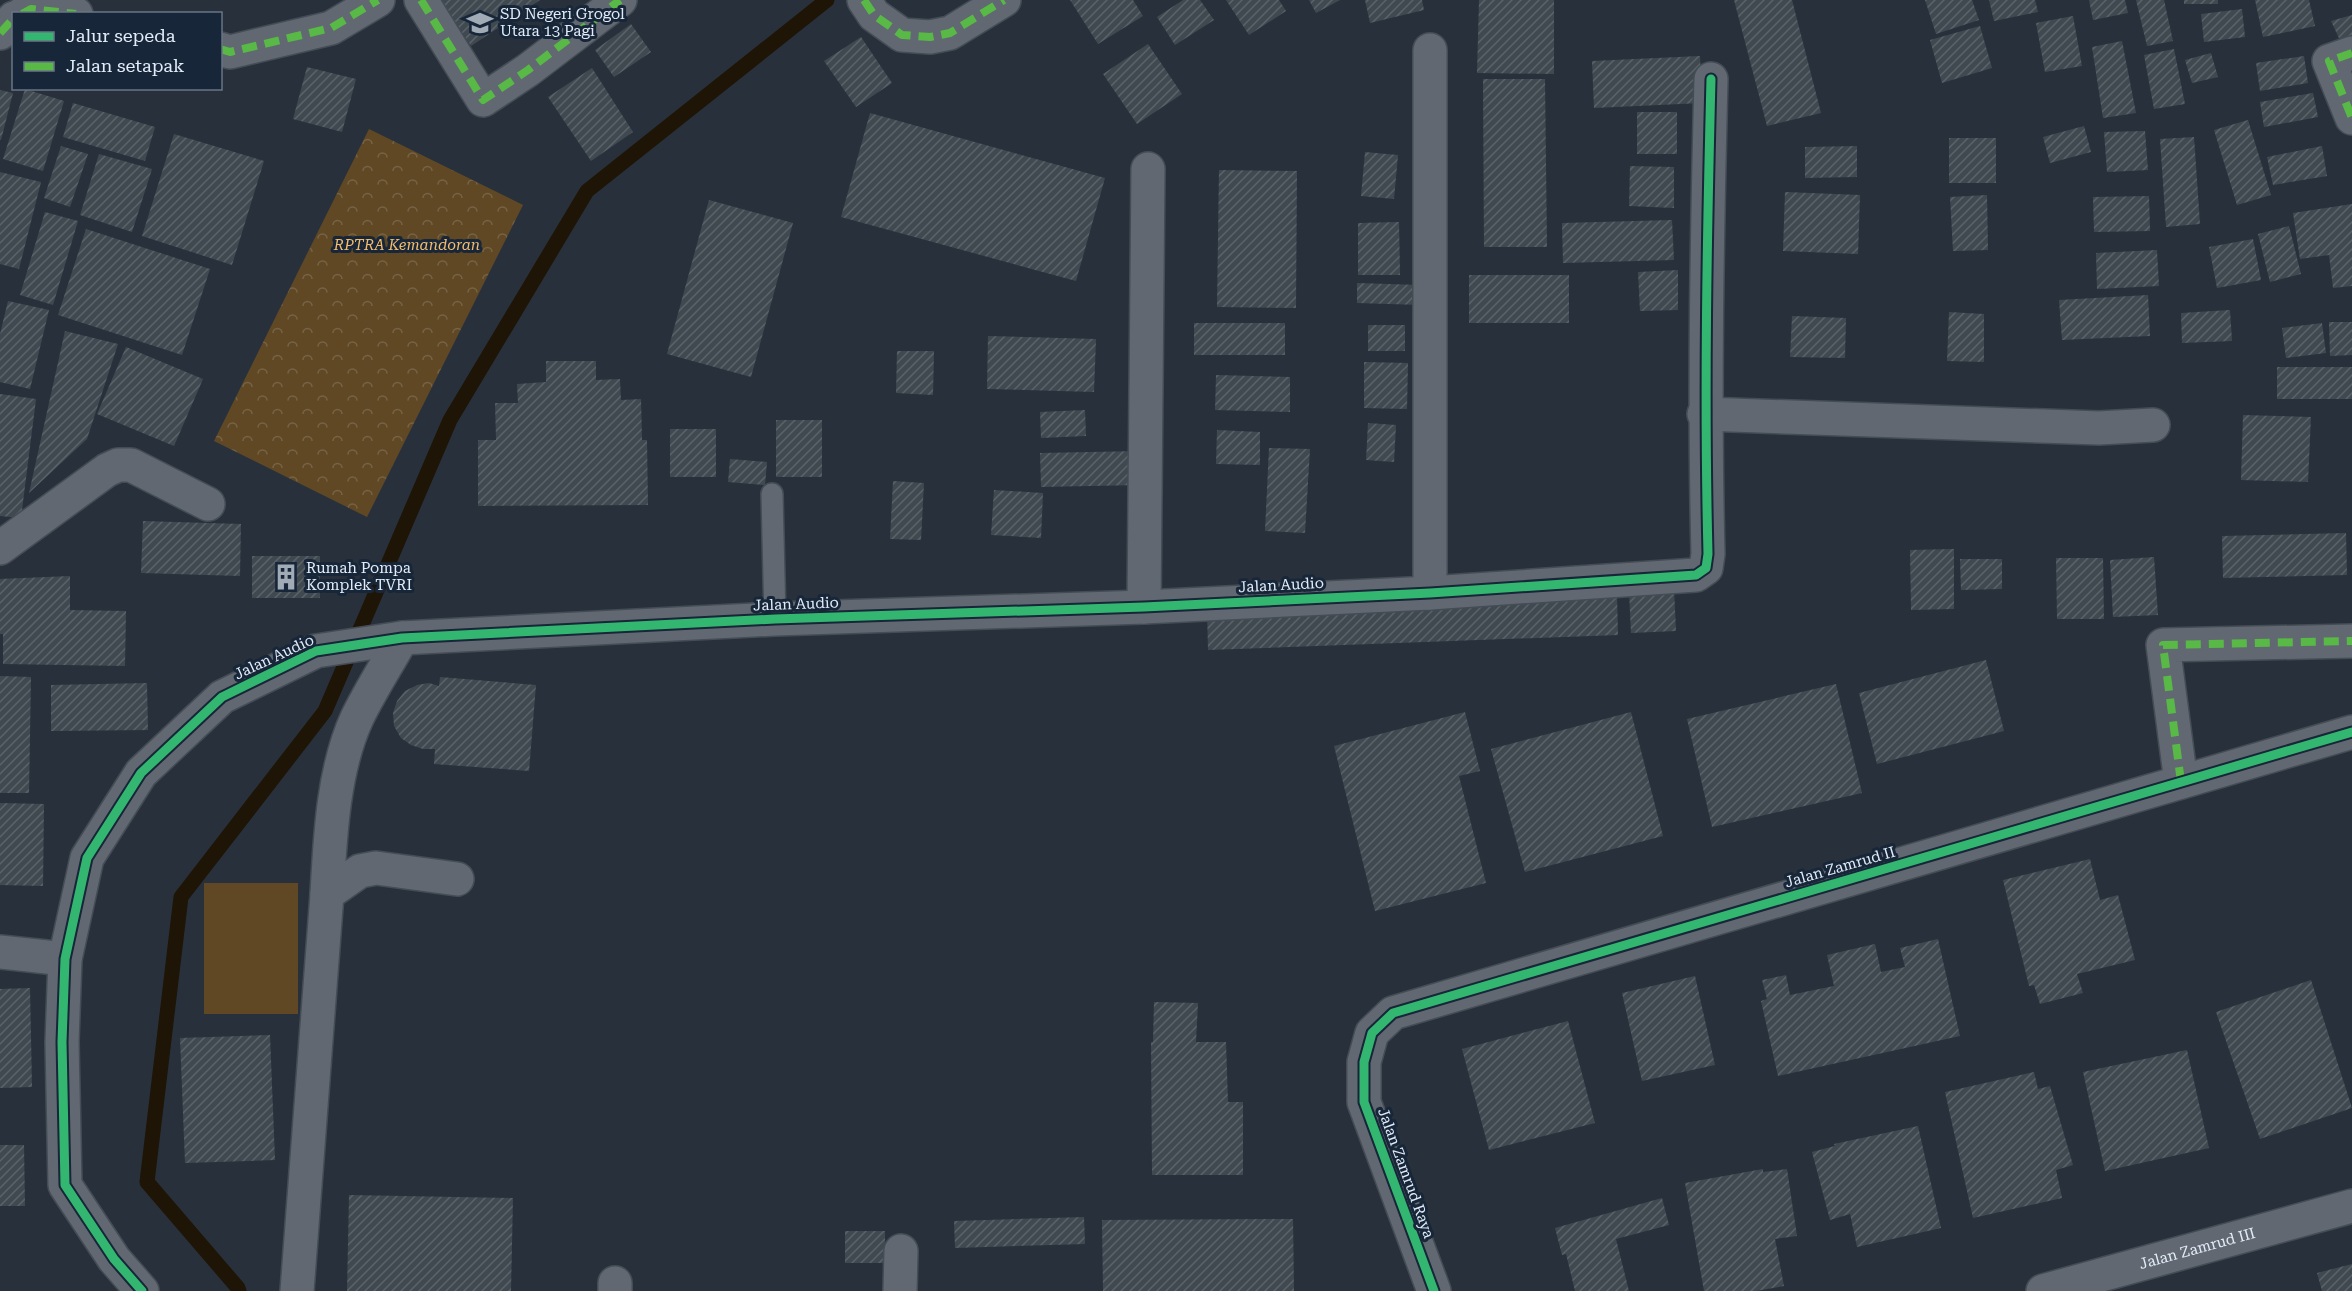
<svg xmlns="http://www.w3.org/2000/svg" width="2352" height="1291" font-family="'Roboto Serif',serif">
<defs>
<pattern id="park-crowns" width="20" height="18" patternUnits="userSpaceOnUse" patternTransform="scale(1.5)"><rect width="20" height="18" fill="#604824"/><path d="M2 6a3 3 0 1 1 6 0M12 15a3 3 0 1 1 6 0" fill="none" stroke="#766345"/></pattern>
<pattern id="building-hatch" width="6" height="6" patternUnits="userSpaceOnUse" patternTransform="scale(1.5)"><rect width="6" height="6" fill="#404850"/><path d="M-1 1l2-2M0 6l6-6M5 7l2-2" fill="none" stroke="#5b636a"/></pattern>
</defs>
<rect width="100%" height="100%" fill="#28313b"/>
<rect fill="#604824" x="204" y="883" width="94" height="131"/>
<polygon fill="url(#park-crowns)" points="369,129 523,205 367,517 214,441"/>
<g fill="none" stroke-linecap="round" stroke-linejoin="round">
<polyline stroke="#1e1507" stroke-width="15" points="239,1291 238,1288 147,1182 181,897 325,711 450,420 587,191 827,0"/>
</g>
<g fill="url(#building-hatch)">
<polygon points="440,0 540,0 471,46"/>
<polygon points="1070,0 1133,0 1143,16 1098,44"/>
<polygon points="1183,0 1200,0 1214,20 1175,45 1157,17"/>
<polygon points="1226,0 1279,0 1286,11 1249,35"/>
<polygon points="1309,0 1340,0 1316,13"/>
<polygon points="1365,0 1422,0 1424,10 1370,23"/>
<polygon points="1479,0 1554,0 1554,74 1477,73"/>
<polygon points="1734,0 1792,0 1821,113 1767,126"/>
<polygon points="1925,0 1972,0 1979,20 1936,34"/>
<polygon points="1989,0 2035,0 2038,12 1994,21"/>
<polygon points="2089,0 2125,0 2128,13 2093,20"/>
<polygon points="2136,0 2164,0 2173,41 2147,46"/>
<rect x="2184" y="0" width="34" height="4"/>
<polygon points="2255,0 2309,0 2315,26 2263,37"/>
<polygon points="2242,9 2245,37 2204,42 2201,14"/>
<polygon points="2352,15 2352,44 2343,47 2331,21"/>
<polygon points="2073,16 2082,66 2045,72 2036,23"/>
<polygon points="631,24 651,52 614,77 595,50"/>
<polygon points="1980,26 1992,68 1942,83 1930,40"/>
<polygon points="861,37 892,83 856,107 824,61"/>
<polygon points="2122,41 2136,113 2103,118 2092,47"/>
<polygon points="1148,44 1182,94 1137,124 1103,74"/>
<polygon points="2174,49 2185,104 2154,109 2144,55"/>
<polygon points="2211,53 2218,77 2192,83 2185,60"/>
<polygon points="1700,56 1702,103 1594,108 1592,61"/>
<polygon points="2304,56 2308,83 2260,91 2256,63"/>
<polygon points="307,67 356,79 342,132 293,119"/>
<polygon points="592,68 633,132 591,161 548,97"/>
<polygon points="1483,79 1545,79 1547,247 1484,247"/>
<polygon points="25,89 64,101 43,171 3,159"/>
<polygon points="0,90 13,93 1,140 0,140"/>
<polygon points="2313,93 2318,117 2264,127 2260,102"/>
<polygon points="73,103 155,127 145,161 63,137"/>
<rect x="1637" y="112" width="40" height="42"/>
<polygon points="870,113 1105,178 1076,281 841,217"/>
<polygon points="2248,120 2271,195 2237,205 2214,130"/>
<polygon points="2084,126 2091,152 2050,163 2043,137"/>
<polygon points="2145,131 2148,170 2107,172 2104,132"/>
<polygon points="174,134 264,161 232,265 142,236"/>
<polygon points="2194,137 2200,224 2166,227 2160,139"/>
<rect x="1949" y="138" width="47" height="45"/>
<polygon points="61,146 88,154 70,207 44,198"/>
<polygon points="1857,146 1857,177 1805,178 1805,147"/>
<polygon points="2322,146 2327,176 2273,185 2267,157"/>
<polygon points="1365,152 1398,155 1394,199 1361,196"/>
<polygon points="99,154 152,169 132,232 80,215"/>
<polygon points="1630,166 1674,167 1674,208 1629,206"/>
<polygon points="1219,170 1297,171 1296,308 1217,307"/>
<polygon points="0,172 41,182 19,269 0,264"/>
<polygon points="1785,192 1860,195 1858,254 1783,251"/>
<polygon points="1987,195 1988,250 1953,251 1950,197"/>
<polygon points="2149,196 2150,231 2094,232 2093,197"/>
<polygon points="709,200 793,223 751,377 667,354"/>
<polygon points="2352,204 2352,286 2333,288 2329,255 2300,259 2293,213"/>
<polygon points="45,212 78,221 53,305 20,295"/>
<polygon points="1672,220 1674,260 1563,263 1562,223"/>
<polygon points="1399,222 1400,275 1358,275 1358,223"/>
<polygon points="2289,226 2301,274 2270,282 2258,234"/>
<polygon points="86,229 210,269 182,355 58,315"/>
<polygon points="2253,239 2261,280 2217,288 2209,247"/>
<polygon points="2157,250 2159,286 2097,289 2096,253"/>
<polygon points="1678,270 1678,310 1640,311 1638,272"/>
<rect x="1469" y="275" width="100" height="48"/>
<polygon points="1357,283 1420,285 1420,305 1357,303"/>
<polygon points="2148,295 2150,336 2062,340 2059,300"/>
<polygon points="8,301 49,310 30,389 0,382 0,334"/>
<polygon points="2230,310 2232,341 2182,343 2181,313"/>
<polygon points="1949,312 1984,314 1984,362 1947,361"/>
<polygon points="1792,316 1846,318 1845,358 1790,357"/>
<polygon points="2329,322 2352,322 2352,355 2330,356"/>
<rect x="1194" y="323" width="91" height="32"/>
<polygon points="2322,323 2326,353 2286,358 2282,328"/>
<rect x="1368" y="325" width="37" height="26"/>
<polygon points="65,331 118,344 87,439 29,493"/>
<polygon points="988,336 1096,339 1094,392 987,389"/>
<polygon points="126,347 203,379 174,446 97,414"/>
<polygon points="897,351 934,351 933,395 896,393"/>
<polygon points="546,361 596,361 596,380 620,379 621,400 641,399 642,440 647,440 648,505 478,506 478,440 496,440 495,403 518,403 517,384 546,382"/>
<polygon points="1364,362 1408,363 1407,409 1364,408"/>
<rect x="2277" y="367" width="75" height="32"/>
<polygon points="1216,375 1290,377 1290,412 1215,410"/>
<polygon points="0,394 36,399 21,518 0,516"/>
<polygon points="1085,410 1086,436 1041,438 1040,412"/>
<polygon points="2243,415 2311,417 2308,482 2241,480"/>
<rect x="776" y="420" width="46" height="57"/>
<polygon points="1368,423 1396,425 1394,462 1366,460"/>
<rect x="670" y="429" width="46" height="48"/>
<polygon points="1217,430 1260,432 1260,465 1216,464"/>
<polygon points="1269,448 1310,449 1305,533 1265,531"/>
<polygon points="1140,451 1141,485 1041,487 1040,453"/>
<polygon points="730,459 767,462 765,485 728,482"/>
<polygon points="893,481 924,483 921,540 890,539"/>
<polygon points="994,490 1043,493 1041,538 991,535"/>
<polygon points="143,521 241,524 240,576 141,573"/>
<polygon points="2346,533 2347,575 2223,578 2222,536"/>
<polygon points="1954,549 1954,609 1911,610 1910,550"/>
<rect x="252" y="556" width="68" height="42"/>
<polygon points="2154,557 2158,615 2113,617 2110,560"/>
<polygon points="2056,558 2103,558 2104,619 2057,619"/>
<polygon points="1960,559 2002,559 2002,589 1961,590"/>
<polygon points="70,576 70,610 126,611 125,666 3,664 3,634 0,634 0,579"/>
<polygon points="1674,589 1676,631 1631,633 1629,591"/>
<polygon points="1617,594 1618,635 1208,650 1207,609"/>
<polygon points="1986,660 2004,731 1877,764 1859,693"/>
<polygon points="0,676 31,677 29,793 0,793"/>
<polygon points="440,677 536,685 529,771 434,764 435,749 423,749 411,745 401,738 394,726 393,713 397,701 405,691 417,685 429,683 439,686"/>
<polygon points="147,683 148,730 51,731 51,685"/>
<polygon points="1836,684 1862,793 1712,827 1687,719"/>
<polygon points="1465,712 1480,771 1459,776 1486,883 1375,911 1334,746"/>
<polygon points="1631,712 1663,836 1525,872 1491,749"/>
<polygon points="0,803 44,804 43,886 0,885"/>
<polygon points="2090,859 2100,900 2118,895 2135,960 2077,974 2083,993 2040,1004 2034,985 2029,986 2003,880"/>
<polygon points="1938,939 1960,1036 1778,1076 1761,1001 1767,999 1762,980 1786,975 1790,995 1834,986 1827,955 1875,944 1881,972 1905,967 1900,948"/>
<polygon points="1695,976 1715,1065 1642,1081 1622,993"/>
<polygon points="2311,980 2352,1108 2260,1139 2216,1012"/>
<polygon points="30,988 32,1087 0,1088 0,989"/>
<polygon points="1154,1002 1198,1003 1196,1042 1226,1042 1228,1102 1243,1102 1243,1175 1152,1175 1151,1042 1153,1042"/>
<polygon points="1568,1021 1595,1123 1489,1150 1462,1049"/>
<polygon points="270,1035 275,1160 185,1163 180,1038"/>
<polygon points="2187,1050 2209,1148 2105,1171 2083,1072"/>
<polygon points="2034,1072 2038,1089 2050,1086 2073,1165 2056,1170 2062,1198 1973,1218 1945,1092"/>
<polygon points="1918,1126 1941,1228 1857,1247 1850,1214 1830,1220 1812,1152 1835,1146 1834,1144"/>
<polygon points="0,1145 24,1145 25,1206 0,1206"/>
<polygon points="1763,1169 1763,1172 1787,1169 1797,1236 1775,1239 1784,1286 1756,1291 1704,1291 1685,1183"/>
<polygon points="349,1195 513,1198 511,1291 347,1291"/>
<polygon points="1662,1198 1669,1225 1616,1239 1629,1291 1575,1291 1566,1254 1562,1255 1555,1228"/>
<polygon points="1084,1217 1085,1244 955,1248 954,1221"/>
<polygon points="1293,1219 1294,1291 1103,1291 1102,1220"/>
<rect x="845" y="1231" width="40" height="32"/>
<polygon points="2352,1264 2352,1291 2322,1291 2317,1273"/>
</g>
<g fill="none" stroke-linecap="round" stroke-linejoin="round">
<g stroke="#444c55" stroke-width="24">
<polyline id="lane" points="772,494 775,619"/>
</g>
<g stroke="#444c55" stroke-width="36">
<g id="street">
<polyline points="421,0 483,100 528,70 620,0"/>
<polyline points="864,0 874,15 902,35 930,37 950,33 1004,0"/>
<polyline points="22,14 31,9 76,14"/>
<polyline points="0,33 14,18"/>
<polyline points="220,49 230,52 331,28 378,0"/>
<polyline points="1430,50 1430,593"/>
<polyline points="2352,53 2329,61 2352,118"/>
<polyline points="1704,414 2099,428 2153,425"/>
<polyline points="0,548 107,470 118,465 131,465 208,504"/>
<polyline points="1144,607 1148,169"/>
<polyline points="2181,782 2163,645 2352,641"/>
<path d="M327,894C330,838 333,770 357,718C370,691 387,665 402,638"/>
<polyline points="0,952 65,959"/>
<polyline points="615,1283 615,1291"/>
<path d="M142,1291L114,1259L65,1185L62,1042L65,959L87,858L141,773L222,697L316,651L402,638L775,619L1144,607L1430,593L1696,575L1706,568L1708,554C1704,395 1707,237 1711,79"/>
<polyline points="297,1291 327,894 360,871 376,868 457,879"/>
<polyline points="900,1291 901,1251"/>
<polyline points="1434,1291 1364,1102 1364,1062 1372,1033 1393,1013 2352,732"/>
<path id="s1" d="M2043,1291L2352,1206"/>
</g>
</g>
<use href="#lane" stroke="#626871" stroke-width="21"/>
<use href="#street" stroke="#626871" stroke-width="33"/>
<g stroke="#58b947" stroke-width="8" stroke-dasharray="15 8" stroke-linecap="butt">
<polyline points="421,0 483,100 528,70 620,0"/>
<polyline points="864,0 874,15 902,35 930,37 950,33 1004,0"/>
<polyline points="22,14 31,9 76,14"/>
<polyline points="0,33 14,18"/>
<polyline points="220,49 230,52 331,28 378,0"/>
<polyline points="2352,53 2329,61 2352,118"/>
<polyline points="2181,782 2163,645 2352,641"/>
</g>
<g stroke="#172639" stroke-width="13">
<g id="cycleway">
<path d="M142,1291L114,1259L65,1185L62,1042L65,959L87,858L141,773L222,697L316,651L402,638L775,619L1144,607L1430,593L1696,575L1706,568L1708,554C1704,395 1707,237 1711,79"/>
<polyline points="1434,1291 1364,1102 1364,1062 1372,1033 1393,1013 2352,732"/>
</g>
</g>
<use href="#cycleway" stroke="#33b770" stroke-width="9"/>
</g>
<defs>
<g id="school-bare" transform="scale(2.07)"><path d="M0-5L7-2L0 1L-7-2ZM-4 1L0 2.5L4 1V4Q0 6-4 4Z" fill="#a1abb6" stroke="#172639" stroke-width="2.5" paint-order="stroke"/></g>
<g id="building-bare" transform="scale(2.07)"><path d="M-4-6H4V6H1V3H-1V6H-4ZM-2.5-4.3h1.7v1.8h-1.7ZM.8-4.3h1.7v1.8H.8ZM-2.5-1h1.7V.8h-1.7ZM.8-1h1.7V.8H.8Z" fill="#a1abb6" stroke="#172639" stroke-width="2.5" paint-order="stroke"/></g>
</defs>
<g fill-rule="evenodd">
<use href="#school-bare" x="480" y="23"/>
<use href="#building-bare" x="286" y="577"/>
</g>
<g text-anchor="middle" stroke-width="6" stroke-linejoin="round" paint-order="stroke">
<g font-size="15" fill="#e2ecf8" stroke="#172639" text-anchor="start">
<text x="500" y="19">SD Negeri Grogol<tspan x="500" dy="17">Utara 13 Pagi</tspan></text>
<text x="306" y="573">Rumah Pompa<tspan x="306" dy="17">Komplek TVRI</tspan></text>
</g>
<g font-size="15" font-style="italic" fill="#f5bd6b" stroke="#172639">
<text x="407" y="250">RPTRA Kemandoran</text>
</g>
<g font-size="15" fill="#e2ecf8" stroke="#172639">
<text transform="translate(1281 585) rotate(-3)" y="5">Jalan Audio</text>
<text transform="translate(796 604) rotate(-2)" y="5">Jalan Audio</text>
<text transform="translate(274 657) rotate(-25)" y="5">Jalan Audio</text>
<text transform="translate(1840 867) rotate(-16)" y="5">Jalan Zamrud II</text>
<text transform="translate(1406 1173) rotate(70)" y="5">Jalan Zamrud Raya</text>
<text dy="5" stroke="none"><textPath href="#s1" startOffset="160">Jalan Zamrud III</textPath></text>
</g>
</g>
<rect x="12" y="12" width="210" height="78" fill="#172639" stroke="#687585" stroke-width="1.5"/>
<rect x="24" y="32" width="30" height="9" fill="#33b770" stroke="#687585" stroke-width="1.5"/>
<text x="66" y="42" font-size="18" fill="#e2ecf8">Jalur sepeda</text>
<rect x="24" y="62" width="30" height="9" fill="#58b947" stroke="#687585" stroke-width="1.5"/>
<text x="66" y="72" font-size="18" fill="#e2ecf8">Jalan setapak</text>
</svg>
